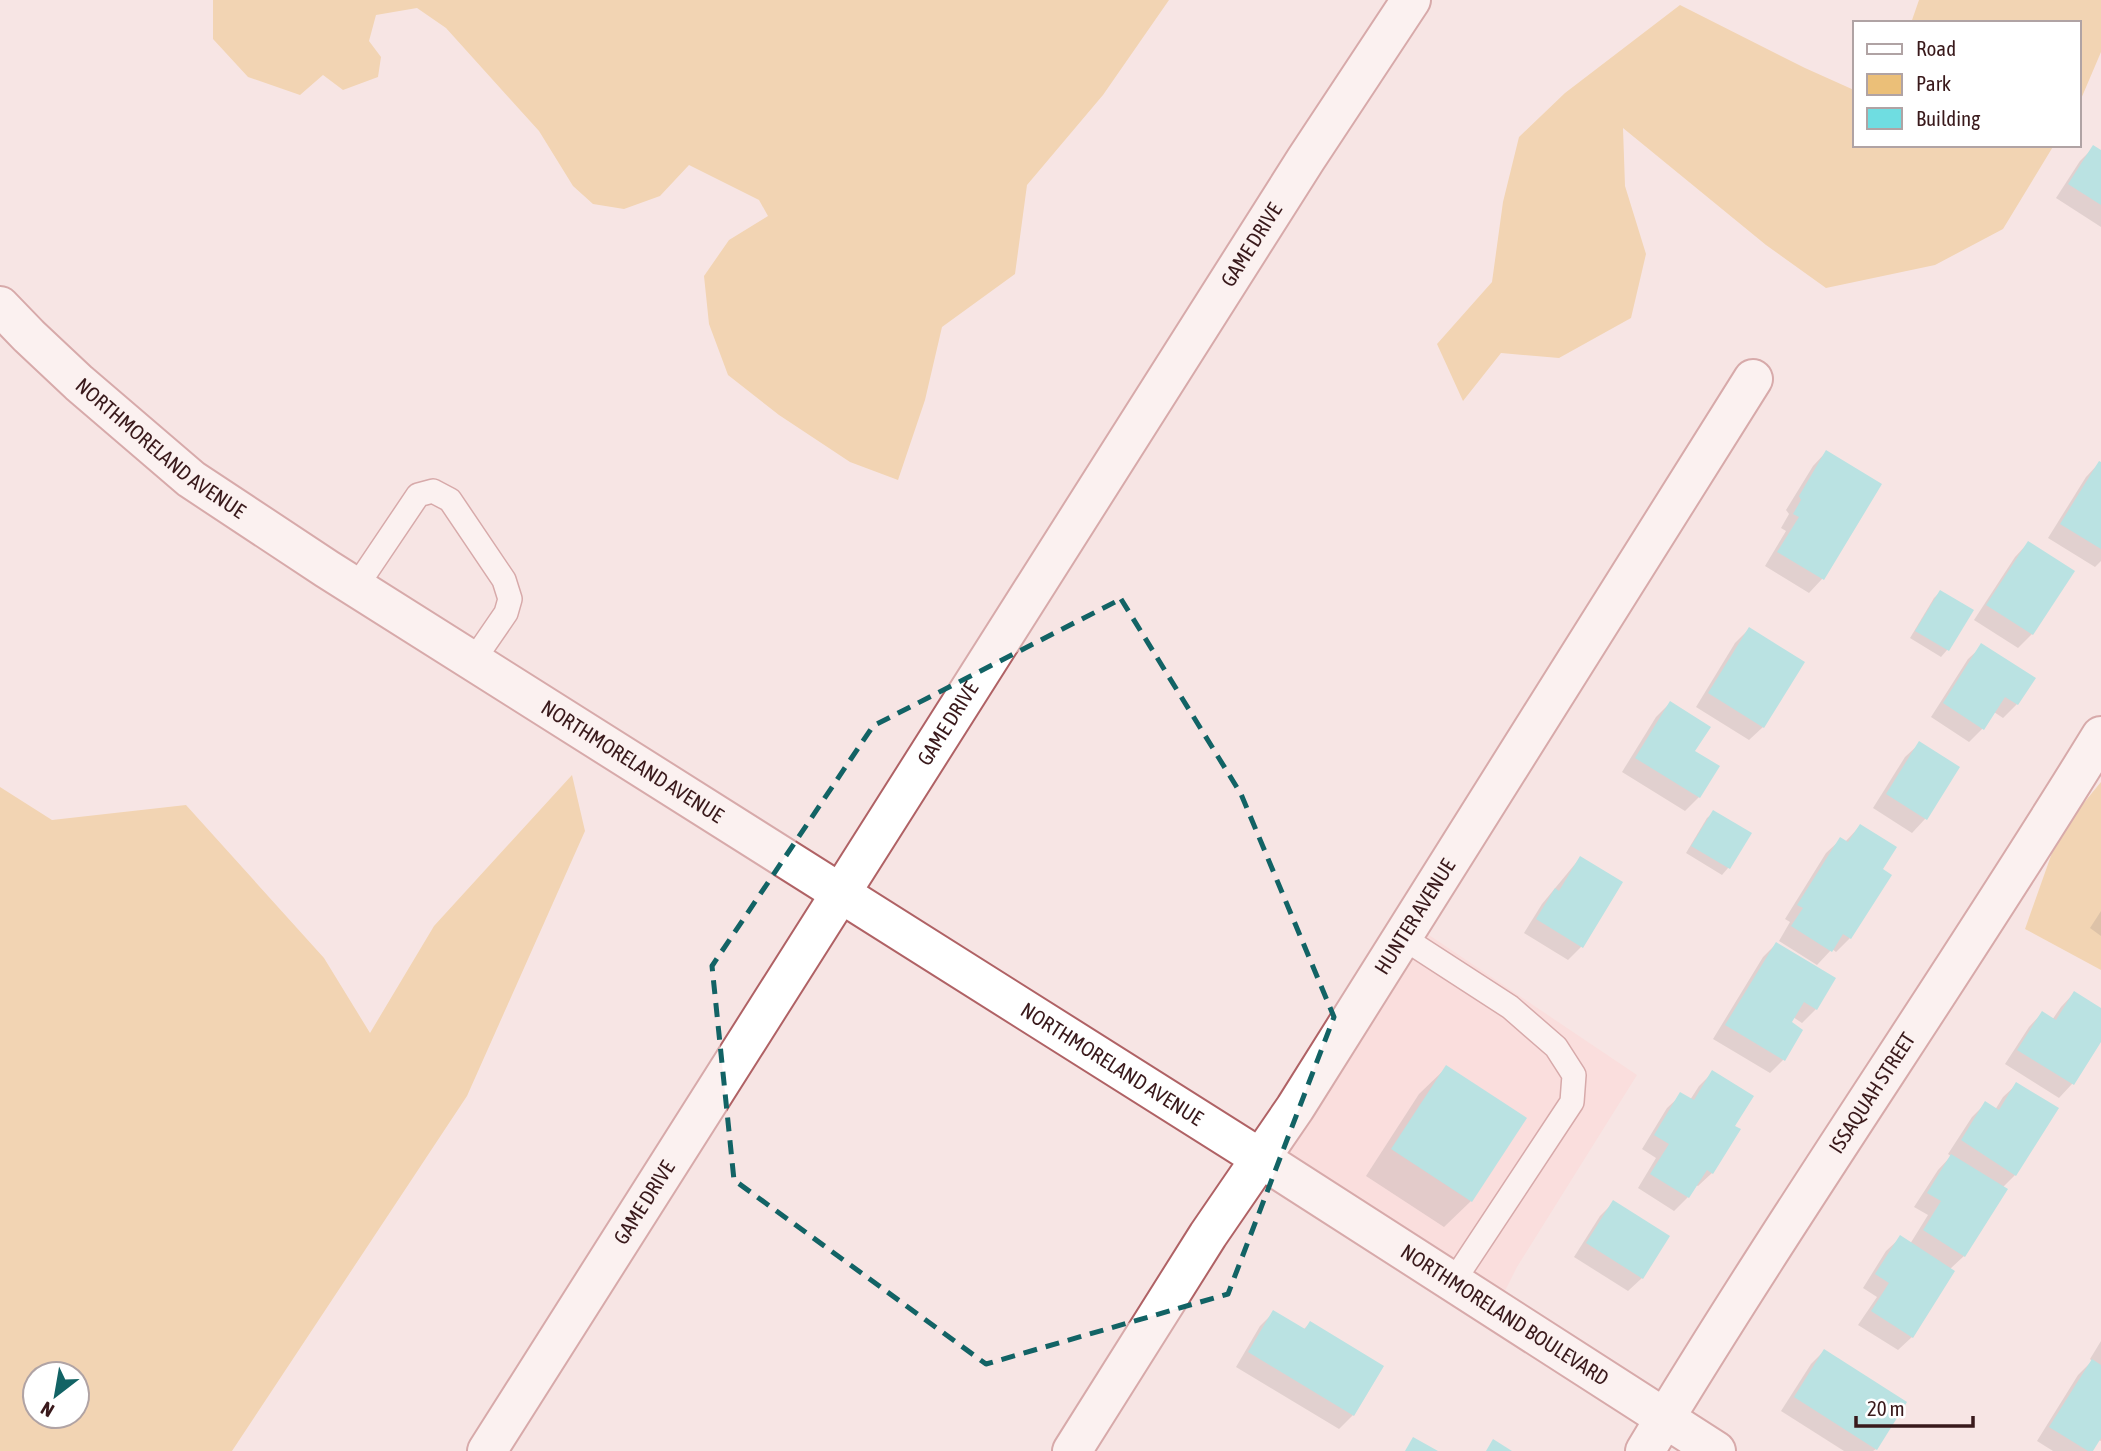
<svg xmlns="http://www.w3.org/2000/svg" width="2101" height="1451" font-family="'Asap Condensed',sans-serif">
<rect width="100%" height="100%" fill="#f7e5e4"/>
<polygon fill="#fcd5d5" points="1411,923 1637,1075 1517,1267 1496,1309 1260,1158"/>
<g fill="#ebbf78" fill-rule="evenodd">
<polygon points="213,0 1169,0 1103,95 1027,185 1015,274 942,327 925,400 898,480 850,462 779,415 728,375 709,324 704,276 729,240 768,216 759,200 689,165 660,196 624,209 593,204 573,186 539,131 446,28 417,8 376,15 369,41 381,57 378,77 343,90 323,75 300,95 248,77 213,39"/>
<polygon points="1919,0 2101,0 2101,52 2078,106 2078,23 1911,23"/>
<polygon points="1680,5 1805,68 1854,90 1854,145 2054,145 2003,229 1935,265 1826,288 1766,245 1623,128 1625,186 1646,254 1631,318 1559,358 1501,353 1463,401 1437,344 1492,282 1503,202 1519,137 1565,93"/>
<path d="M572,775L585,831L467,1096L232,1451H0V787L52,820L186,805L324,958L370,1033L434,926ZM35,1374H77V1416H35Z"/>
<polygon points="2101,782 2101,970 2025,929 2059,833"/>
</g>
<g fill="#0003">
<polygon points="2094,147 2101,152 2101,227 2056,198 2080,161"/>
<polygon points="1826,452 1879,484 1822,579 1809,593 1765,566 1786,531 1781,528 1789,514 1786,510 1813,466"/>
<polygon points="2099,463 2101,464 2101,561 2095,567 2048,538 2086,477"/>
<polygon points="2028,543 2032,634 2018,648 1974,620 2015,557"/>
<polygon points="1940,592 1971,611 1947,650 1941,657 1910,638 1934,598"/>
<polygon points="1749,629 1763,727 1749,740 1696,707 1735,643"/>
<polygon points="1982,646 2017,704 2003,718 1994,712 1983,728 1969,742 1931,717 1968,659"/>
<polygon points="1670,703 1693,752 1699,797 1685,811 1622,772 1656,717"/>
<polygon points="1919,744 1957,767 1925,819 1912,833 1873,808 1905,757"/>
<polygon points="1714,812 1749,833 1728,868 1722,875 1686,853 1707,818"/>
<polygon points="1860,826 1880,870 1850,938 1836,952 1832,949 1817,965 1779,941 1790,922 1785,919 1826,853 1840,840 1845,842"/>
<polygon points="1580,858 1581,947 1568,960 1524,933 1542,904"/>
<polygon points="2101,911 2101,936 2090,928"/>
<polygon points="1776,944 1816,1009 1802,1023 1793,1017 1790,1023 1783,1060 1770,1073 1713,1039 1763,957"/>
<polygon points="2074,993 2101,1010 2101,1038 2072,1084 2059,1098 2005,1064 2029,1027 2042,1013 2052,1020 2061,1007"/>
<polygon points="1446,1068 1471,1201 1444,1227 1366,1176 1419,1094"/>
<polygon points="1713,1072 1732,1127 1712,1173 1698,1186 1695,1185 1688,1197 1674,1211 1638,1188 1656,1158 1642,1149 1667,1108 1681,1095 1690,1100 1699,1086"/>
<polygon points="2017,1084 2015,1175 2002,1188 1964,1256 1950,1269 1912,1337 1898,1350 1858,1325 1877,1297 1863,1288 1886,1251 1900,1238 1910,1244 1928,1215 1914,1207 1938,1170 1951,1156 1948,1154 1972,1117 1985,1104 1995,1110 2003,1097"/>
<polygon points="1614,1202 1642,1278 1628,1291 1574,1257 1600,1216"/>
<polygon points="1273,1313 1303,1330 1310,1323 1353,1415 1339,1429 1236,1367 1260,1326"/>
<polygon points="2101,1341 2101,1441 2098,1440 2091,1451 2053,1451 2037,1441 2078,1375 2092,1361 2090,1359"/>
<polygon points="1824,1351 1876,1449 1873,1451 1844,1451 1781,1411 1811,1364"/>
</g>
<g fill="#6fdde1">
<polygon points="2093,145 2101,150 2101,205 2068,184"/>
<polygon points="1826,450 1882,484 1824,580 1777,552 1799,517 1793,514 1801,500 1799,496"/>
<polygon points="2099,461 2101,462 2101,549 2060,524"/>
<polygon points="2028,541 2075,571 2033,635 1986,605"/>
<polygon points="1940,590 1974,610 1949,651 1915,631"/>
<polygon points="1749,627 1805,662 1764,728 1708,693"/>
<polygon points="1981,643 2036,678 2018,705 2005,697 1984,730 1943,703"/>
<polygon points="1670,701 1711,727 1695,751 1720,766 1700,798 1635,758"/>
<polygon points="1919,741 1960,767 1927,820 1886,794"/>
<polygon points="1713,810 1752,833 1730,869 1691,846"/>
<polygon points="1860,824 1897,847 1883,869 1892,875 1851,939 1843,934 1832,952 1791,926 1803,908 1797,905 1840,837 1848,842"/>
<polygon points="1580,856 1623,882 1583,948 1536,919 1555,888 1559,891"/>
<polygon points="1776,942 1836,978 1817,1010 1804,1002 1792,1022 1803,1030 1785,1061 1725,1025"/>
<polygon points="2074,991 2101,1008 2101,1042 2074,1085 2017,1050 2042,1011 2056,1020"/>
<polygon points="1446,1065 1527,1118 1472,1202 1391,1149"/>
<polygon points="1712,1070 1754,1096 1735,1126 1741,1129 1713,1174 1707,1170 1689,1198 1650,1174 1669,1144 1654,1135 1680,1092 1694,1100"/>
<polygon points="2016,1082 2059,1108 2016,1176 1961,1140 1985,1101 1999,1110"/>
<polygon points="1951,1154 2008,1189 1965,1257 1923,1230 1941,1201 1927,1193"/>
<polygon points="1613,1200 1670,1236 1643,1279 1586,1243"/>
<polygon points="1900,1235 1955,1271 1913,1338 1871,1311 1889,1283 1875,1274"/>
<polygon points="1273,1310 1305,1329 1310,1321 1384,1366 1354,1416 1248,1352"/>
<polygon points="1824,1349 1907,1402 1877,1450 1794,1397"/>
<polygon points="2092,1359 2101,1365 2101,1438 2093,1451 2088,1451 2049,1427"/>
<polygon points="1413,1437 1438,1451 1405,1451"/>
<polygon points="1493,1439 1512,1451 1486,1451"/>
</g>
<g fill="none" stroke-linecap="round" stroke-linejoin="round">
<g stroke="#b06265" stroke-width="26">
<g id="service">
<polyline points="356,587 418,495 433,491 450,500 504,580 510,599 506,613 473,661"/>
<polyline points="1402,937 1510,1007 1556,1047 1574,1075 1572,1102 1453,1282"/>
</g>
</g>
<g stroke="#b06265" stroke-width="42">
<g id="minor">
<path id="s1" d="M487,1451L1306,159L1411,0"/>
<path id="s2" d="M1072,1451L1208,1235L1295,1108L1753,379"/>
<path id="s3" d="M1645,1451C1791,1209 1953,977 2101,736"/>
</g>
</g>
<g stroke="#b06265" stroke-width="42">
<g id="tertiary">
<path id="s4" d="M0,306L29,336L79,383L191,479L327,569L1260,1158L1716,1451"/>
</g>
</g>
<use href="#service" stroke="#fff" stroke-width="23"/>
<use href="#minor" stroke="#fff" stroke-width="38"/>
<use href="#tertiary" stroke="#fff" stroke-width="38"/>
</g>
<path d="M0 0H2101V1451H0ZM1121,599L1241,794L1334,1017L1228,1294L986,1364L734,1180L712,966L873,726Z" fill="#f7e5e4" fill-opacity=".55" fill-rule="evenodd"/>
<path fill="none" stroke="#126365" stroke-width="5" stroke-dasharray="14 9" stroke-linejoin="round" d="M1121,599L1241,794L1334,1017L1228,1294L986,1364L734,1180L712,966L873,726Z"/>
<g text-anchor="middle" stroke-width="5" stroke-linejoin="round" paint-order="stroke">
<g font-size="21" fill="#39191b" stroke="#fff">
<text dy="7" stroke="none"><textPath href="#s1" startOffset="1428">GAME DRIVE</textPath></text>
<text dy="7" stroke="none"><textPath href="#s4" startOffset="215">NORTHMORELAND AVENUE</textPath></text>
<text dy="7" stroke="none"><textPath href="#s1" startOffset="861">GAME DRIVE</textPath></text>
<text dy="7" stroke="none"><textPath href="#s4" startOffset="782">NORTHMORELAND AVENUE</textPath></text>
<text dy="7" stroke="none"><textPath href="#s2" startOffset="635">HUNTER AVENUE</textPath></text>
<text dy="7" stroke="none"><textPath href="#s4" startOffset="1349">NORTHMORELAND AVENUE</textPath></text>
<text dy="7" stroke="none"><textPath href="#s3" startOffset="424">ISSAQUAH STREET</textPath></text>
<text dy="7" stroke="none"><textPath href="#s1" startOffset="294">GAME DRIVE</textPath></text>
<text dy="7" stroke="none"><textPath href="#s4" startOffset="1815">NORTHMORELAND BOULEVARD</textPath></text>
</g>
</g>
<rect x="1853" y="21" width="228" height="126" fill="#ffffff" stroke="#b0a3a4" stroke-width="2"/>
<rect x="1867" y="44" width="35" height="10" fill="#ffffff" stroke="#b0a3a4" stroke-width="2"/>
<text x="1916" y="56" font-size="21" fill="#39191b">Road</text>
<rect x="1867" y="74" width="35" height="21" fill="#ebbf78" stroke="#b0a3a4" stroke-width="2"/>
<text x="1916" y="91" font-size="21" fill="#39191b">Park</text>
<rect x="1867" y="108" width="35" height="21" fill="#6fdde1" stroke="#b0a3a4" stroke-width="2"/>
<text x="1916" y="126" font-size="21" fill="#39191b">Building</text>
<g transform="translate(56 1395) rotate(211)"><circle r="33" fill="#ffffff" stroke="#b0a3a4" stroke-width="2"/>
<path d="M0-5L12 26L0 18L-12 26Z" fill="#126365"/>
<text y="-10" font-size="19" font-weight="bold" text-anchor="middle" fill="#39191b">N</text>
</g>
<path d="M1856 1416v10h117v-10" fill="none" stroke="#39191b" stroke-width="3.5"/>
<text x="1867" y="1416" font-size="21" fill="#39191b" stroke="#ffffff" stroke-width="5" paint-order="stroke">20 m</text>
</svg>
